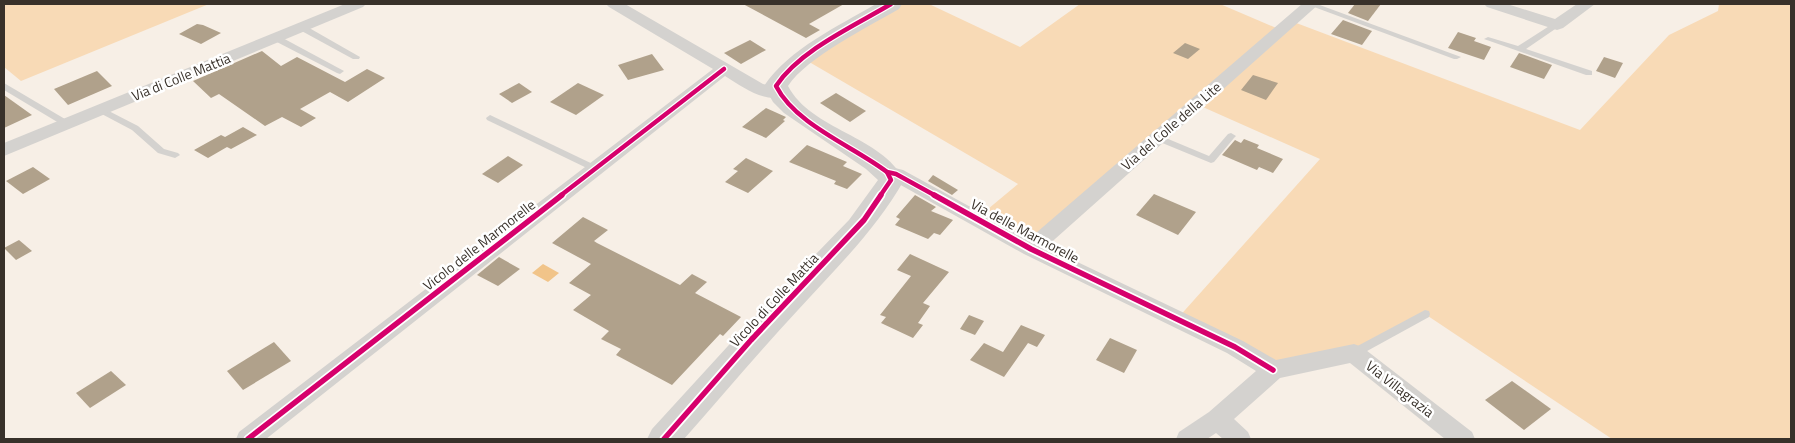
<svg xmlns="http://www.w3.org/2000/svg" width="1795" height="443" font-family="'Titillium Web',sans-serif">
<rect width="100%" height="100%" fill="#f7efe6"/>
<g fill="#f8dab6">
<polygon points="4,4 209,4 21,81 4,67"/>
<polygon points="890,4 929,4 1020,47 1080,4 1220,4 1281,30 1291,21 1580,130 1669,35 1718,11 1719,4 1791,4 1791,439 1612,439 1425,314 1354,353 1273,370 1177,319 1320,159 1196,104 1031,249 976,219 1018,184 799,56"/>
</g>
<polygon fill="#f1c489" points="543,264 559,273 548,282 532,273"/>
<g fill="#b0a18b">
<polygon points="743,4 844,4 809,24 820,30 806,38"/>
<polygon points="1355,4 1381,4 1368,21 1348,13"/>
<polygon points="1343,20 1372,31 1362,45 1331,34"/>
<polygon points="197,24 203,25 221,33 201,44 179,34"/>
<polygon points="1458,32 1476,38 1474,41 1491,47 1484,60 1448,48"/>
<polygon points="750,40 766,50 741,64 724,53"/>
<polygon points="1185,43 1200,49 1188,59 1173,53"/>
<polygon points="262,51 281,66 297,57 345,82 367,69 385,78 348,102 330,92 300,109 316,118 301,127 282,117 265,126 219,94 211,98 193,81"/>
<polygon points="1519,53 1552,65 1544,79 1510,67"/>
<polygon points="652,54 664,70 628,80 618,65"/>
<polygon points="1604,57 1623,63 1615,78 1596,71"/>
<polygon points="97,71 112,86 68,105 54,89"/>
<polygon points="1253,75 1278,83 1266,100 1241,90"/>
<polygon points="519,83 532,92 512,103 499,94"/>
<polygon points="578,83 604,95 576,115 550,102"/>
<polygon points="836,93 866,111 850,122 820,103"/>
<polygon points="4,95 32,115 4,128"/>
<polygon points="766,108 786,117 783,120 785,121 766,138 742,127"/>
<polygon points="243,127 257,135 231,149 227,147 208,158 194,150 221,135 225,137"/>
<polygon points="1244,139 1259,145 1257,148 1283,159 1273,173 1259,167 1257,170 1222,155 1235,140 1241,143"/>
<polygon points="807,145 847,162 843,166 862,174 847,189 834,184 836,181 789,162"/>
<polygon points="508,156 523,165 498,183 482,174"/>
<polygon points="746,158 773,171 748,193 725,182 738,171 733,169"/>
<polygon points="33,167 50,179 23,194 6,181"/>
<polygon points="933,175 958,190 952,195 928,181"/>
<polygon points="1154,194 1196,212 1178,235 1136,215"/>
<polygon points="915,195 936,207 931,211 953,220 940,235 934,233 928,239 895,225 900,219 896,217"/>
<polygon points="583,217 608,230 594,241 597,243 680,285 692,274 707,282 695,293 741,317 723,336 720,334 672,385 616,355 621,349 601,339 609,331 573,310 591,295 569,283 591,264 552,243"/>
<polygon points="19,240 32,251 16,260 4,248"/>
<polygon points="910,254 949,272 923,303 930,306 918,323 923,325 913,338 881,323 886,317 880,315 911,276 897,270"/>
<polygon points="499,257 520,269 498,286 477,275"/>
<polygon points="969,315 984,321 975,335 960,329"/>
<polygon points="1021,325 1045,335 1037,347 1028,343 1004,377 970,360 984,343 1003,352"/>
<polygon points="1110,338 1137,350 1124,373 1096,360"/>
<polygon points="274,342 291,361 243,390 227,371"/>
<polygon points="111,371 126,385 90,408 76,393"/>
<polygon points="1512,381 1551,409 1524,430 1485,400"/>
</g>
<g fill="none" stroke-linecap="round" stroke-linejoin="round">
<g fill="#d4d2cf" fill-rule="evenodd">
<polygon points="1306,4 1317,4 1461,57 1457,59 1454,59"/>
<polygon points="1554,23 1557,23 1561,25 1526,49 1592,71 1592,75 1586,75 1484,39 1488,37 1518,46"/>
<polygon points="298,25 304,25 360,57 359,59 353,59 298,29"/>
<polygon points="273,36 279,36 344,71 340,74 337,73 273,40"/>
<polygon points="4,83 70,122 71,124 67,127 64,126 4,90"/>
<polygon points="101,107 138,126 164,149 178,153 180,155 175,158 158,153 132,130 98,112 97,110 98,108"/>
<polygon points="490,115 599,167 601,169 596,172 593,171 487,120 486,118"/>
<polygon points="1231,133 1236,136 1234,138 1214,162 1211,163 1155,140 1153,138 1155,136 1161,136 1209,156 1228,134"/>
<polygon points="1425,310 1429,311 1430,314 1429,317 1358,356 1354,357 1350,356 1348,353 1350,350"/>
</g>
<g fill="#d4d2cf" fill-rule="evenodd">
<polygon points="345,4 366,4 363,7 4,156 4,143"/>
<path d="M606,4H625L763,84L783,89L786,93L783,97C762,102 743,87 725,76L266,439H236L239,432L713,69L609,7Z"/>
<polygon points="1302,4 1319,4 1046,247 1243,341 1276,360 1354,344 1362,347 1472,432 1475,439 1445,439 1350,363 1280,378 1234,419 1248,432 1251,439 1223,439 1216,433 1207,439 1176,439 1179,432 1209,412 1256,371 1227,353 1024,254 890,179 880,176 878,172 880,168 887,166 903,170 1029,239"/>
<polygon points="1484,4 1507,4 1555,19 1577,4 1595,4 1563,28 1557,30 1487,7"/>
</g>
<path fill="#d4d2cf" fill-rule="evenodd" d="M876,4H902L899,9C868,27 807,57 788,86C811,130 882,136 904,180C876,230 836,268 798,310C759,352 722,396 684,439H647L652,429L749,323L849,220L878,180L866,169L784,113L773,102L764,86C790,48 837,27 876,4Z"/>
<g stroke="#fff" stroke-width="7">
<g id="cycleway-far1">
<path d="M891,4C854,26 800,50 776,86C796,125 853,146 887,172L896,174L936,196"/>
<polyline points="560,196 724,69"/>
<polyline points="880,196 891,180 887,172"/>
</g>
</g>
<g stroke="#fff" stroke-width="9">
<g id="cycleway">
<polyline points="934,195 1031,249 1235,347 1273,370"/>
<polyline points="248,439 562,195"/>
<polyline points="664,439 751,340 864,220 881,195"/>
</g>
</g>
<use href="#cycleway-far1" stroke="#d6006c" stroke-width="4.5"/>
<use href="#cycleway" stroke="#d6006c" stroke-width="5.5"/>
</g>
<g text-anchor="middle" stroke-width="5" stroke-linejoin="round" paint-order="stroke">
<g font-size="14" fill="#38312a" stroke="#fff">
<text transform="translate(181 77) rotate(-22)" y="5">Via di Colle Mattia</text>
<text transform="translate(1171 126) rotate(-41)" y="5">Via del Colle della Lite</text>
<text transform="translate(1025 231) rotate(28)" y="5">Via delle Marmorelle</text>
<text transform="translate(479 245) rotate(-38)" y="5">Vicolo delle Marmorelle</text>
<text transform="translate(774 300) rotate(-47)" y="5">Vicolo di Colle Mattia</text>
<text transform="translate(1400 389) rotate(38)" y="5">Via Villagrazia</text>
</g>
</g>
<rect width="1795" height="443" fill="none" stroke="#38312a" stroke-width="10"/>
</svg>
